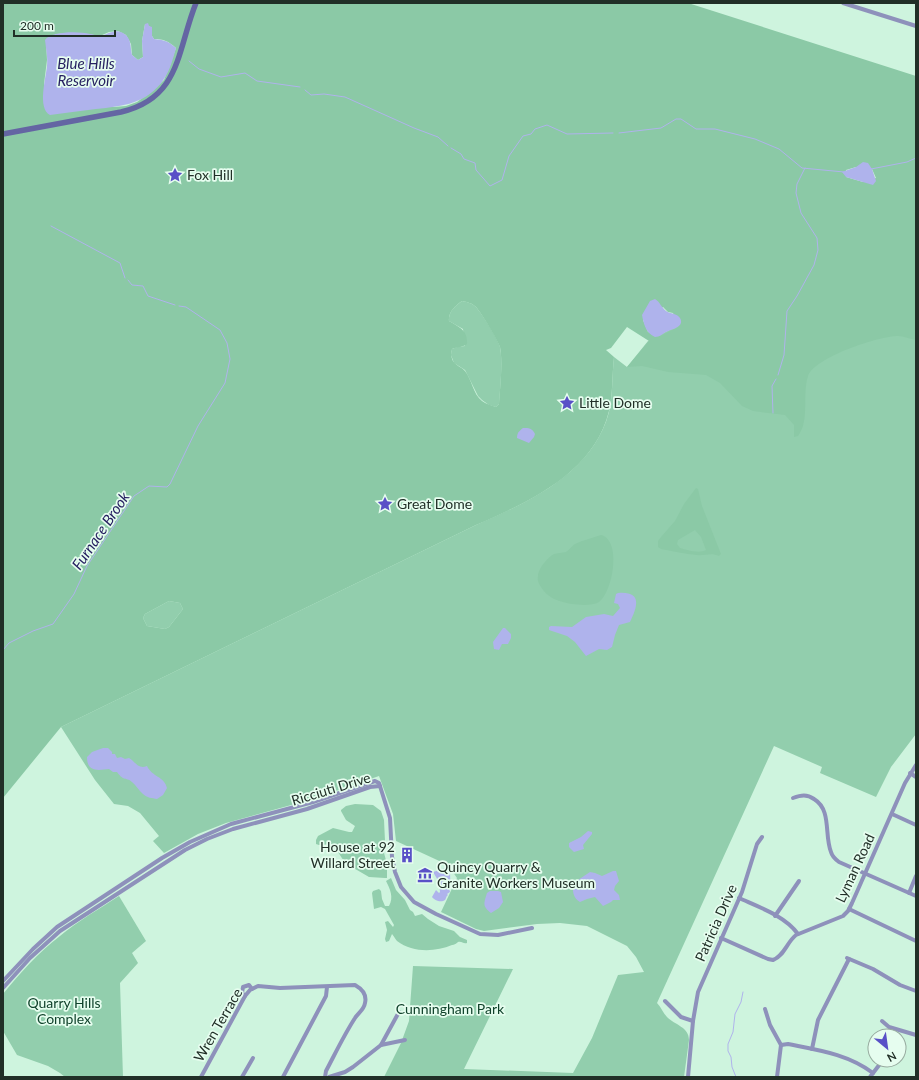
<svg xmlns="http://www.w3.org/2000/svg" width="919" height="1080" font-family="Lato,sans-serif">
<rect width="100%" height="100%" fill="#cef4de"/>
<g fill="#92cead">
<path d="M916,202V734L891,767L876,797L820,773L822,767L774,746L657,1003C661,1007 663,1013 667,1017C675,1025 689,1027 689,1040L684,1077H384L401,1043L409,1021L413,966L513,969L464,1069L573,1073L592,1038L618,975L644,972L636,957L627,946L587,926L560,923L537,924L484,931L476,929L441,912L457,878L448,865L396,841L393,814L379,776L313,799L226,823L198,834L164,853L153,841L159,836L140,813L128,806L114,804L95,780L61,727L476,525C529,502 593,473 609,412C613,394 612,375 614,357L627,367L648,341Z"/>
<path d="M462,301C467,302 472,303 476,307C482,314 498,339 500,347C503,363 500,388 499,404L496,407L489,405L482,400L478,396L465,370L454,363L451,355L452,349L457,347L465,346L463,329L449,321C448,312 455,306 462,301Z"/>
<polygon points="169,601 180,603 183,609 169,627 165,629 147,626 143,618 145,614"/>
<polygon points="355,804 373,805 381,811 384,820 385,841 384,853 387,864 387,878 385,878 369,877 345,863 333,844 319,845 316,844 316,840 318,836 333,828 349,832 352,832 355,826 346,820 341,811 341,810 346,806"/>
<path d="M391,878L396,890L405,900L410,910L413,912L415,916L422,914L428,919L439,926L454,931L460,937L467,940V943C463,944 462,941 458,942C457,943 454,945 452,945C435,952 413,953 397,941C395,939 394,936 392,934L389,941L386,942L385,939L387,930L385,922L388,921L393,927L394,925L385,909L381,907L374,909L372,893L373,891L379,889L381,891L382,899L385,906H389C394,897 390,889 386,881Z"/>
<path d="M119,896L146,941L132,953L138,963L120,983L123,1077H65L60,1073L48,1066L17,1055L3,1031V994C20,973 38,953 60,936C78,921 99,909 119,896Z"/>
</g>
<g fill="#8bc9a6" fill-rule="evenodd">
<path d="M3,3H688L916,76V340C910,339 904,336 898,336C879,336 815,357 808,376C802,394 810,421 798,436L794,437V425L785,415L753,411L742,406L720,383L706,375L668,372L642,366L627,367L649,341L627,327L611,348L606,350L614,357C612,375 613,393 609,411C594,473 529,502 476,525L61,727L3,798ZM145,24L152,28V36L154,39C164,39 168,41 176,48L164,80L152,91L137,102L126,106L114,107H44V84L47,60L46,41L56,34L79,33L100,36L109,32L118,31L126,35L131,44L132,55L138,60L143,57L142,41ZM856,167L872,169L876,178L863,182L846,177V170ZM462,301C467,302 472,303 476,307C482,314 497,339 500,347C503,362 500,388 499,404L496,407C491,405 486,404 482,401C473,394 472,380 465,371C462,367 456,366 453,361C451,357 451,354 452,349C457,347 464,347 467,344C468,330 459,327 449,321C448,312 455,306 462,301ZM663,307L668,312L673,313L678,327L660,336L648,332L643,320ZM169,601L180,603L183,609L169,627L165,629L147,626L143,618L145,614Z"/>
<path d="M696,488L698,489L702,506L721,554L719,556C711,552 705,556 697,555C685,554 673,551 661,549L658,547V541L661,537L675,521L684,504ZM695,530L701,537L706,550C699,554 687,550 680,548L677,544L678,540Z"/>
<path d="M601,535C622,540 613,592 599,602C592,606 580,605 572,604C560,602 547,598 541,587C539,584 537,580 538,576C538,569 548,557 554,554C557,553 562,553 566,552C569,550 572,546 575,544C583,540 593,538 601,535Z"/>
</g>
<g fill="#afb3ec">
<path d="M148,23L149,26L152,27V36L154,39C164,40 168,41 176,48C173,59 170,70 164,79C147,104 123,106 96,109C80,111 65,113 50,115C37,108 46,78 47,66C48,58 46,49 45,40C51,31 79,31 90,34C93,34 96,36 99,36C108,35 114,28 123,33C132,38 130,47 132,55L138,60L143,57L142,41L145,24Z"/>
<polygon points="863,162 868,163 872,169 876,181 873,185 846,177 842,172 856,167"/>
<path d="M655,299C660,302 661,307 666,311C670,314 677,313 680,318C685,327 672,329 666,332C662,334 660,337 655,337C646,333 644,325 642,315L650,301Z"/>
<path d="M523,428C529,428 532,428 535,434L534,437L529,443L517,438C517,433 519,431 523,428Z"/>
<path d="M618,593C642,591 638,606 630,622L619,625L615,635L612,647L607,650L599,649L586,656L575,642L567,636L549,630V627L551,626L572,627L586,617L604,614L613,616L620,608L618,604L614,603L616,594Z"/>
<polygon points="503,628 505,628 511,634 511,638 508,644 502,644 499,650 494,649 493,642"/>
<path d="M103,748H108L112,752V754H115L117,758L121,757L125,759L129,758C135,761 138,770 147,766C152,777 164,776 167,788L163,795L157,799C152,798 147,798 143,794C139,791 136,785 132,782C127,777 124,782 117,772H113L109,769C99,770 87,773 87,757L92,752Z"/>
<polygon points="588,831 592,832 592,834 583,845 584,849 574,852 569,847 569,843 581,837"/>
<path d="M446,868L450,871C450,878 451,882 449,888L450,892L447,894L448,895C446,896 446,899 445,900C441,903 434,900 432,897L436,890L439,893L440,892L439,882L433,872Z"/>
<path d="M613,871H616L619,881L615,886L614,890L619,895L620,900H613L611,902L603,906L595,897L587,899L580,902C576,900 573,895 573,890L576,887L578,880L590,872L595,873L602,876Z"/>
<path d="M490,891H498L501,892L503,902L499,908L491,913C482,906 484,903 487,893Z"/>
</g>
<g fill="none" stroke-linecap="round" stroke-linejoin="round">
<g stroke="#afb3ec" stroke-width="1">
<polyline points="189,61 199,69 221,77 245,73 257,81 300,87"/>
<polyline points="305,90 311,95 324,94 345,97 414,128 438,137 448,146"/>
<polyline points="619,133 661,128 676,119 681,119 696,129 715,129 755,139 779,149 802,168 844,172"/>
<polyline points="451,148 461,154 464,159 475,163 476,170 490,186 502,180 509,156 523,136 531,134 535,129 547,125 567,134 613,133"/>
<polyline points="871,169 907,162 916,158"/>
<polyline points="51,226 120,263 125,278"/>
<polyline points="128,280 132,285 143,286 148,296 175,305"/>
<polyline points="778,375 784,355 787,311 797,296 814,265 818,250 817,238 801,213 796,193 797,184 805,168"/>
<polyline points="773,413 772,386 776,379"/>
<polyline points="3,650 9,643 33,631 53,624 74,594 87,566 134,496 149,486 167,487 170,484 198,426 225,383 230,359 227,343 220,330 186,307 179,306"/>
<polyline points="736,1077 732,1067 731,1057 728,1051 728,1044 733,1032 735,1014 741,1002 743,992"/>
</g>
<g stroke="#8e91bb" stroke-width="4">
<polyline points="843,3 916,26"/>
<polyline points="910,773 916,777"/>
<path d="M793,798C801,795 807,794 814,799C832,810 824,835 831,852C832,856 835,859 839,862L916,896"/>
<polyline points="892,814 916,825"/>
<polyline points="909,893 916,876"/>
<path d="M739,898C759,907 785,916 798,934"/>
<polyline points="849,909 916,941"/>
<polyline points="775,916 799,881"/>
<path d="M721,938L768,959L773,960C784,956 787,942 796,935L843,916L848,911L852,903L905,783L916,765"/>
<polyline points="847,958 873,969 900,985 916,991"/>
<polyline points="3,981 33,949 57,927 162,858 190,842 231,824 313,802 375,781 379,783 390,818 392,857 395,872 401,887 414,902 436,914 480,934 498,935 532,928"/>
<polyline points="3,988 30,958 60,931 185,850 207,839 233,829 307,809 370,787 380,786"/>
<polyline points="245,996 242,993 243,987 249,985 252,989"/>
<polyline points="665,1001 681,1017 693,1021"/>
<polyline points="765,1009 770,1025 781,1045 777,1077"/>
<polyline points="882,1021 889,1027 916,1035"/>
<polyline points="381,1045 399,1012"/>
<path d="M781,1045L788,1044C818,1050 848,1054 873,1073"/>
<polyline points="812,1049 818,1020 849,959"/>
<path d="M201,1077L245,996L250,990L258,986L280,988L355,985C362,989 367,995 365,1003C364,1010 358,1013 355,1018C344,1035 335,1054 326,1071L325,1077"/>
<polyline points="242,1077 253,1058"/>
<polyline points="283,1077 326,996 327,987"/>
<polyline points="329,1077 345,1072 353,1067 381,1045 405,1040"/>
<polyline points="688,1077 693,1021 698,992 742,892 757,844 762,837"/>
<polyline points="870,1077 883,1060"/>
</g>
<path stroke="#6465a3" stroke-width="5.5" d="M3,134L121,112C181,98 177,50 196,3"/>
</g>
<defs>
<g id="sight-bare" transform="scale(1.2)"><path d="M0-6L1.8-2.2L6-1.7L2.9 1.2L3.7 5.4L0 3.3L-3.7 5.4L-2.9 1.2L-6-1.7L-1.8-2.2Z" fill="#5950c7" stroke="#e6fdef" stroke-width="2.5" paint-order="stroke"/></g>
<g id="building-bare" transform="scale(1.2)"><path d="M-4-6H4V6H1V3H-1V6H-4ZM-2.5-4.3h1.7v1.8h-1.7ZM.8-4.3h1.7v1.8H.8ZM-2.5-1h1.7V.8h-1.7ZM.8-1h1.7V.8H.8Z" fill="#5950c7" stroke="#e6fdef" stroke-width="2.5" paint-order="stroke"/></g>
<g id="museum-bare" transform="scale(1.2)"><path d="M0-6L6-3V-2H-6V-3ZM-5-1h2V3h-2ZM-1-1h2V3h-2ZM3-1h2V3H3ZM-6 4H6V6H-6Z" fill="#5950c7" stroke="#e6fdef" stroke-width="2.5" paint-order="stroke"/></g>
</defs>
<g fill-rule="evenodd">
<use href="#sight-bare" x="175" y="175"/>
<use href="#sight-bare" x="567" y="403"/>
<use href="#sight-bare" x="385" y="504"/>
<use href="#building-bare" x="407" y="855"/>
<use href="#museum-bare" x="425" y="875"/>
</g>
<g text-anchor="middle" stroke-width="3.5" stroke-linejoin="round" paint-order="stroke">
<g font-size="14" fill="#212f27" stroke="#e6fdef" text-anchor="start">
<text x="187" y="180">Fox Hill</text>
<text x="579" y="408">Little Dome</text>
<text x="397" y="509">Great Dome</text>
<text x="395" y="852" text-anchor="end">House at 92<tspan x="395" dy="16">Willard Street</tspan></text>
<text x="437" y="872">Quincy Quarry &amp;<tspan x="437" dy="16">Granite Workers Museum</tspan></text>
</g>
<g font-size="14" fill="#212f27" stroke="#e6fdef">
<text transform="translate(331 789) rotate(-17)" y="5">Ricciuti Drive</text>
<text transform="translate(855 868) rotate(-65)" y="5">Lyman Road</text>
<text transform="translate(716 923) rotate(-66)" y="5">Patricia Drive</text>
<text transform="translate(218 1025) rotate(-60)" y="5">Wren Terrace</text>
</g>
<g font-size="14" fill="#10422b" stroke="#e6fdef">
<text x="64" y="1008">Quarry Hills<tspan x="64" dy="16">Complex</tspan></text>
<text x="450" y="1014">Cunningham Park</text>
</g>
<g font-size="15" font-style="italic" fill="#262061" stroke="#e6fdef">
<text x="86" y="69">Blue Hills<tspan x="86" dy="17">Reservoir</tspan></text>
<text transform="translate(101 531) rotate(-56)" y="5">Furnace Brook</text>
</g>
</g>
<rect width="919" height="1080" fill="none" stroke="#212f27" stroke-width="8"/>
<g transform="translate(887 1048) rotate(151)"><circle r="19" fill="#e6fdef" stroke="#97ab9f"/>
<path d="M0-3L7 15L0 10L-7 15Z" fill="#5950c7"/>
<text y="-6" font-size="11" font-weight="bold" text-anchor="middle" fill="#212f27">N</text>
</g>
<path d="M14 30v6h101v-6" fill="none" stroke="#212f27" stroke-width="2"/>
<text x="20" y="30" font-size="12" fill="#212f27" stroke="#e6fdef" stroke-width="3" paint-order="stroke">200 m</text>
</svg>
